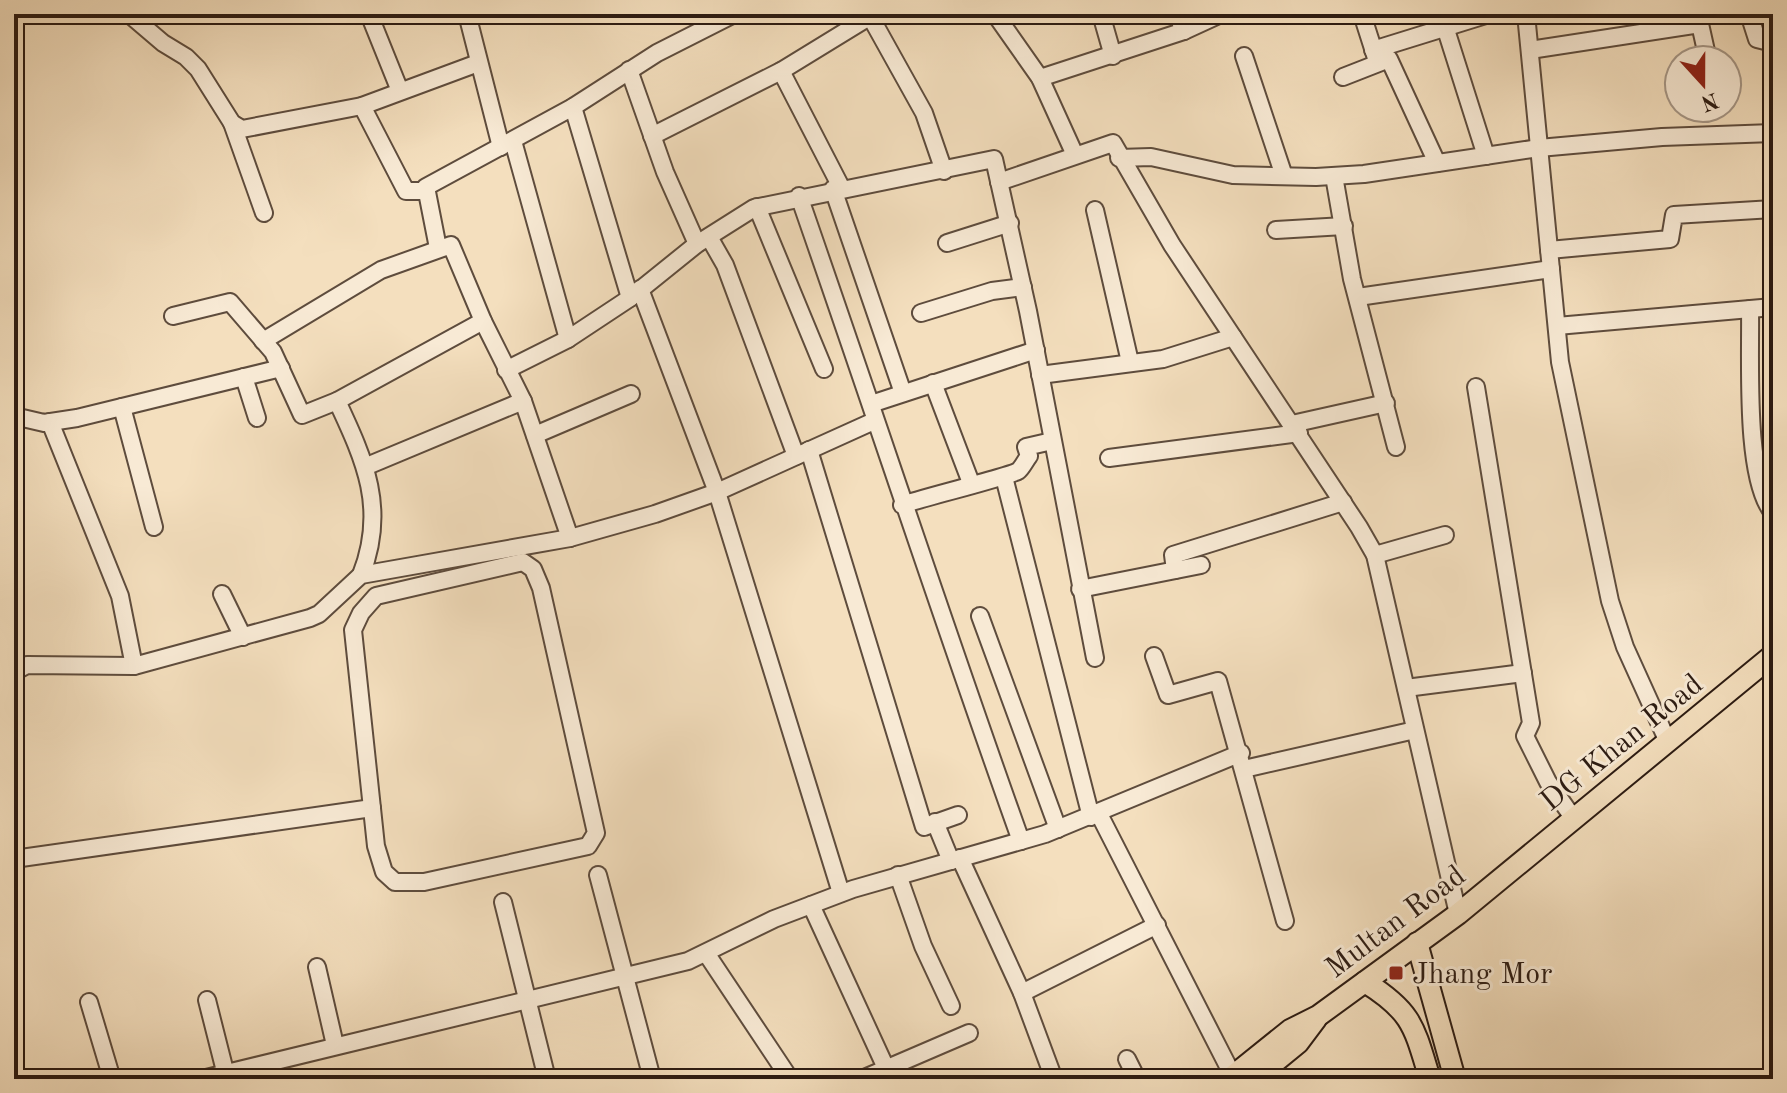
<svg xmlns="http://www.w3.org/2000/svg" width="1787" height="1093" font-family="'Old Standard TT',serif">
<rect width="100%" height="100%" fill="#f4dfbe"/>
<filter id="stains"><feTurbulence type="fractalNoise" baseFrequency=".0025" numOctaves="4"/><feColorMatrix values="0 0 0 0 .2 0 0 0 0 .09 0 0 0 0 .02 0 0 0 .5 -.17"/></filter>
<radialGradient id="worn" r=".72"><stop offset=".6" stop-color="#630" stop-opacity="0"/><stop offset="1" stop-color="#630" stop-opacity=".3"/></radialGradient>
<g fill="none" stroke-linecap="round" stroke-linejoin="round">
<g stroke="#5e4c3d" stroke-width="20">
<g id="minor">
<polyline points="129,14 163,43 186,57 198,69 232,123 242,129 362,106 478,63"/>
<polyline points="369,14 400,91"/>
<polyline points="467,14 501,147"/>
<polyline points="995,14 1040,78 1075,155"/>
<polyline points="1101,14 1113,56"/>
<polyline points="1177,14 1184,31"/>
<polyline points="1362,14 1376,58"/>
<polyline points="1441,14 1486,156"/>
<polyline points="1526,14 1560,362 1610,601 1625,647 1668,742"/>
<polyline points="1749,14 1757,39 1773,43"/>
<polyline points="870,16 924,113 944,171"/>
<polyline points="1373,50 1489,14"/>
<polyline points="1530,50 1700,24 1708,60"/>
<polyline points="1244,56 1284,176"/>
<polyline points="629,70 665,172 697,244"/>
<polyline points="781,71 842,189"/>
<polyline points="1343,77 1389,59 1437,163"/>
<polyline points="1040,78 1184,31 1221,14"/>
<polyline points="362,106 406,191 424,191"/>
<polyline points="573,107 630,298"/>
<polyline points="232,123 264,213"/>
<polyline points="652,136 781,71 874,14"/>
<polyline points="513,141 568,339"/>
<polyline points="1119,158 1151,157 1233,175 1316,177 1364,174 1539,148 1662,137 1773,133"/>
<polyline points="1334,176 1352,279 1396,447"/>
<polyline points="999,182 1113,143 1172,245 1359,527 1375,555 1458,914"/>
<polyline points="833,189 903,393"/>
<path d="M799,196C874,411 944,626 1021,841"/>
<polyline points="757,207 824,369"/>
<polyline points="1095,210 1130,362"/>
<polyline points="1276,230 1344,226"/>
<polyline points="709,237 725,265 796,456"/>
<polyline points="947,243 1010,223"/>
<polyline points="438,248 426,187 573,107 657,53 734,14"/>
<polyline points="1549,250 1670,239 1674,215 1773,209"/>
<polyline points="640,289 717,492 841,893"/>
<polyline points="1358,297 1551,269"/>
<path d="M1750,309C1751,358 1744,478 1773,513"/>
<polyline points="921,313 992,291 1023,287"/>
<polyline points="173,316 230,302 273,352 302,415 337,401 483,321"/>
<polyline points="1557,326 1773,307"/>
<polyline points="263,341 381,270 451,245 483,321 523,401 570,538"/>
<polyline points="506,370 568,339 630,298 697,244 754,208 994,159 1028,311 1095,658"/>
<polyline points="1040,375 1163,359 1233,337"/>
<polyline points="244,377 257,418"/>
<polyline points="933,383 971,483"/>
<polyline points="1476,387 1531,723 1525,736 1548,782 1574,819"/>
<path d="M337,401C365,461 387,509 361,575"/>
<polyline points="871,404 1036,350"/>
<polyline points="122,407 154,527"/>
<polyline points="14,416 44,423 77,418 281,368"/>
<polyline points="50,422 120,596 134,666"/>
<polyline points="1292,424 1386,403"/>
<polyline points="535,435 631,394"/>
<polyline points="809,450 924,827 958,815"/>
<polyline points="1109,458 1299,433"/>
<polyline points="367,466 523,401"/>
<polyline points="1004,477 1091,817"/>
<path d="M902,505C918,499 1011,476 1018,471C1022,468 1025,461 1029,456L1026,447L1052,441"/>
<polyline points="1375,555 1445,535"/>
<polygon points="523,562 533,569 541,588 596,833 588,846 424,882 395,882 384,872 376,846 353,630 361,613 376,596"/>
<polyline points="1175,570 1173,555 1343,502"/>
<polyline points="1080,589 1201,565"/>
<polyline points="222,594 243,637"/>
<polyline points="980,616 1058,829"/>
<polyline points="1154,656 1168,695 1218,681 1285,921"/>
<polyline points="14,672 27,665 134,666 310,618 319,614 361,575 570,538 655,514 717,492 874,421"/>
<polyline points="1406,688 1523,673"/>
<polyline points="1244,769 1415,730"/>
<polyline points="1099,814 1233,1076"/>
<polyline points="935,822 951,861"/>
<polyline points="960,858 1022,993 1051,1071"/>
<polyline points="14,859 372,808"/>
<polyline points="598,875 650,1071"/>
<polyline points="898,875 923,946 951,1006"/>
<polyline points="503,902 547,1079"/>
<polyline points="811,905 891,1079"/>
<polyline points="706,953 790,1079"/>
<polyline points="317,967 335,1045"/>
<polyline points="1022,993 1157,925"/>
<polyline points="207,1000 227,1079"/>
<polyline points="89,1002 112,1079"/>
<polyline points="1127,1059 1137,1079"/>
<polyline points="202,1079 688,961 774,919 853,889 1045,834 1241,753"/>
<polyline points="862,1079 969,1033"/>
</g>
</g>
<g stroke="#2c1b12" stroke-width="24">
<g id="major">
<polyline points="1417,943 1455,1079"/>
<path d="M1365,982C1413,1012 1414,1027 1430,1079"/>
<polyline points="1229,1079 1290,1030 1318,1016 1458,914 1773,655"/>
<polyline points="1254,1079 1298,1043 1316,1019"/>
</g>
</g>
<use href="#minor" stroke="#f8ead5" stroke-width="16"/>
<use href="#major" stroke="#f4dfbe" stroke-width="20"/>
</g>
<rect fill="#8f2418" stroke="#f8ead5" stroke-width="3" x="1388" y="965" width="16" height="16" rx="4"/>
<g text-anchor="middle" stroke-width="6" stroke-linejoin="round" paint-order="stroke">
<g font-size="30" fill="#2c1b12" stroke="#f8ead5">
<text transform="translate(1621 742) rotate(-39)" y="10">DG Khan Road</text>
<text transform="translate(1395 921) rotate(-37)" y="10">Multan Road</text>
</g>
<g font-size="30" fill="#2c1b12" stroke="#f8ead5" text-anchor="start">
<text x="1412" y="983">Jhang Mor</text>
</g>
</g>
<rect width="1787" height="1093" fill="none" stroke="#f4dfbe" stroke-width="48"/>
<rect x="16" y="16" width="1755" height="1061" fill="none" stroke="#2c1b12" stroke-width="4"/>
<rect x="24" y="24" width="1739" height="1045" fill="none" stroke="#2c1b12" stroke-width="2"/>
<g transform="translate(1703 84) rotate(159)"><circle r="38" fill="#f8ead5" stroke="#a69787" stroke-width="2"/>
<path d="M0-6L14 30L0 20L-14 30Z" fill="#8f2418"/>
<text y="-12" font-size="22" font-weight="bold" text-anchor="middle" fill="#2c1b12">N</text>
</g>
<rect width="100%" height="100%" filter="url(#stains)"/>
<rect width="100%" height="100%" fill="url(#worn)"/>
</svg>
